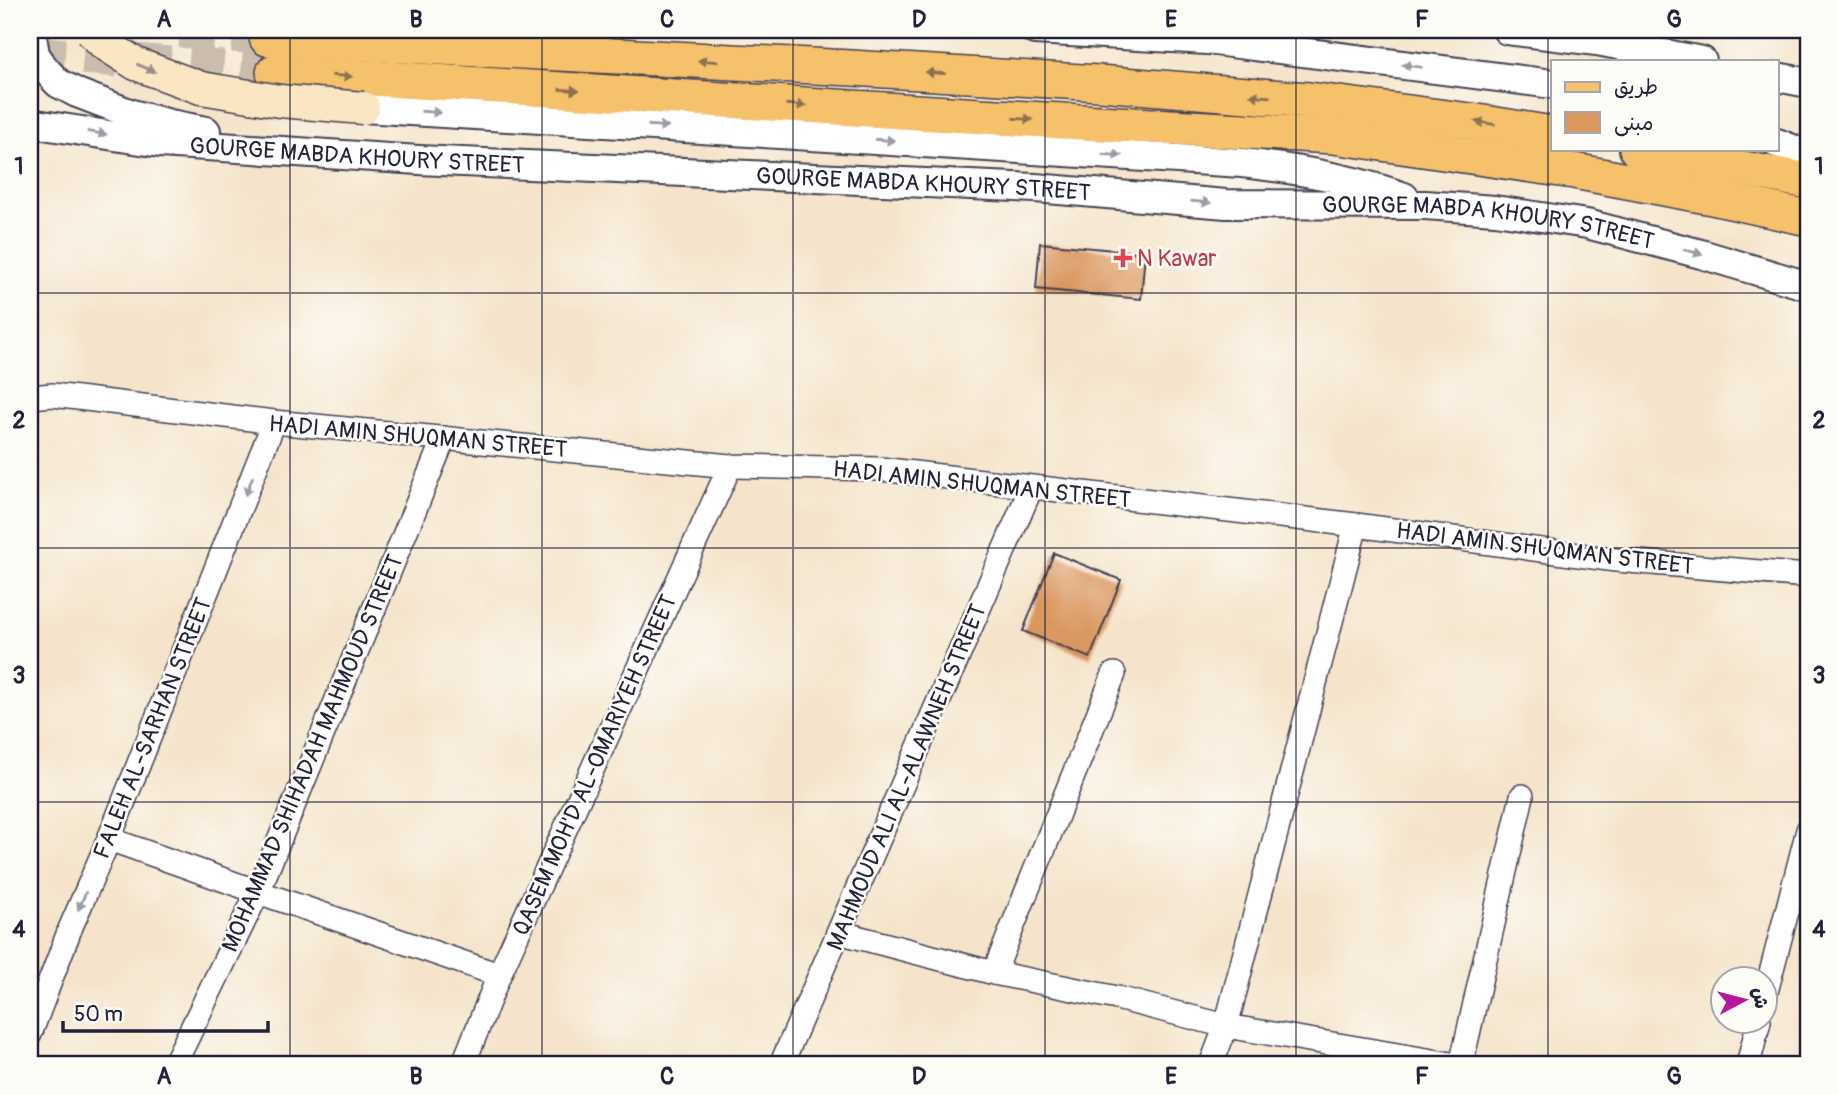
<svg xmlns="http://www.w3.org/2000/svg" width="1838" height="1095" font-family="Pangolin,'Playpen Sans Arabic',sans-serif">
<rect width="100%" height="100%" fill="#fdfcf7"/>
<filter id="ink" filterUnits="userSpaceOnUse"><feTurbulence type="fractalNoise" baseFrequency=".0143" numOctaves="2"/><feDisplacementMap in="SourceGraphic" scale="14" xChannelSelector="R" yChannelSelector="G"/><feConvolveMatrix kernelMatrix="1 2 1 2 8 2 1 2 1" color-interpolation-filters="sRGB"/></filter>
<filter id="wash" filterUnits="userSpaceOnUse"><feTurbulence type="fractalNoise" baseFrequency=".00686" numOctaves="4" result="noise"/><feDisplacementMap in="SourceGraphic" scale="28" xChannelSelector="R" yChannelSelector="G"/><feGaussianBlur stdDeviation="1.57" result="paint"/><feColorMatrix in="noise" values="0 0 0 0 0 0 0 0 0 0 0 0 0 0 0 0 0 1.4 0 .05"/><feComposite in="paint" operator="in"/></filter>
<g filter="url(#wash)">
<rect width="100%" height="100%" fill="#f5e4cb"/>
<g id="blocks">
<g fill="#da975e">
<polygon points="1040,243 1145,253 1141,299 1036,289"/>
<polygon points="1054,553 1121,580 1090,658 1023,631"/>
</g>
</g>
</g>
<g filter="url(#ink)">
<use href="#blocks" fill-opacity="0" stroke="#423f51" stroke-width="2"/>
<g fill="none" stroke-linecap="round" stroke-linejoin="round">
<g stroke="#cbbdae" stroke-width="35" stroke-dasharray="35 18" stroke-linecap="butt">
<polyline points="180,30 267,38"/>
<polyline points="30,53 274,72"/>
</g>
<g stroke="#423f51" stroke-width="26">
<g id="minor">
<polyline points="30,397 53,395 274,422 730,466 880,469 1356,525 1616,560 1808,576"/>
<polyline points="109,839 258,892 499,975"/>
<polyline points="838,932 994,973 1117,998 1226,1026 1457,1065"/>
<polyline points="994,973 1114,674"/>
<polyline points="1764,1000 1808,830"/>
<polyline points="30,1034 70,929 109,839 274,422"/>
<polyline points="174,1065 258,892 444,438"/>
<polyline points="463,1065 499,975 730,466"/>
<polyline points="781,1065 1031,488"/>
<polyline points="1211,1065 1226,1026 1356,525"/>
<polyline points="1461,1065 1522,796"/>
<polyline points="1748,1065 1759,1021"/>
</g>
</g>
<g stroke="#423f51" stroke-width="32">
<g id="tertiary">
<polyline points="31,30 35,54 44,68 58,83 77,93 132,114 170,124 206,131"/>
<polyline points="1035,30 1207,40 1553,84"/>
<polyline points="1507,30 1597,41 1702,61"/>
<polyline points="1777,77 1808,83"/>
<path d="M363,108L1242,163C1298,169 1352,178 1404,197"/>
<path id="s1" d="M30,123L160,143L419,160L1035,188L1226,204L1425,205L1495,210L1587,224L1701,254L1808,286"/>
<polyline points="1777,143 1808,155"/>
</g>
</g>
<g stroke="#423f51" stroke-width="38">
<g id="primary">
<polyline points="267,38 851,68 1099,83 1309,100 1471,121 1553,134"/>
<polyline points="274,72 1045,120 1333,136 1574,171 1707,196 1808,218"/>
<polyline points="1637,149 1808,181"/>
</g>
</g>
<use href="#minor" stroke="#fff" stroke-width="23"/>
<use href="#tertiary" stroke="#fff" stroke-width="28"/>
<use href="#primary" stroke="#f5c16b" stroke-width="35"/>
<g stroke="#423f51" stroke-width="35" stroke-linecap="butt">
<polyline id="secondary-bridge" points="90,30 103,43 136,64 201,88 280,101 363,108"/>
</g>
<use href="#secondary-bridge" stroke="#fbe6c4" stroke-width="32"/>
</g>
<defs><path id="oneway-solid" d="M-6-.8H1V-3.2L6.5 0L1 3.2V.8H-6Z" transform="scale(1.75)"/></defs>
<g fill="#8c7253">
<use href="#oneway-solid" transform="translate(708 61) rotate(-177)"/>
<use href="#oneway-solid" transform="translate(935 73) rotate(-176)"/>
<use href="#oneway-solid" transform="translate(342 76) rotate(4)"/>
<use href="#oneway-solid" transform="translate(569 90) rotate(4)"/>
<use href="#oneway-solid" transform="translate(1260 96) rotate(-175)"/>
<use href="#oneway-solid" transform="translate(796 105) rotate(4)"/>
<use href="#oneway-solid" transform="translate(1023 119) rotate(4)"/>
<use href="#oneway-solid" transform="translate(1485 123) rotate(-171)"/>
</g>
<g fill="#9c9ca7">
<use href="#oneway-solid" transform="translate(1412 66) rotate(-173)"/>
<use href="#oneway-solid" transform="translate(431 112) rotate(4)"/>
<use href="#oneway-solid" transform="translate(658 126) rotate(4)"/>
<use href="#oneway-solid" transform="translate(97 133) rotate(9)"/>
<use href="#oneway-solid" transform="translate(885 140) rotate(4)"/>
<use href="#oneway-solid" transform="translate(1112 155) rotate(4)"/>
<use href="#oneway-solid" transform="translate(1201 202) rotate(5)"/>
<use href="#oneway-solid" transform="translate(1693 252) rotate(16)"/>
<use href="#oneway-solid" transform="translate(249 486) rotate(112)"/>
<use href="#oneway-solid" transform="translate(82 901) rotate(113)"/>
</g>
<use fill="#998e86" href="#oneway-solid" transform="translate(146 68) rotate(23)"/>
</g>
<path fill="none" stroke="#22223b" stroke-width="2" stroke-opacity="0.55" d="M290,30V1065M542,30V1065M793,30V1065M1045,30V1065M1296,30V1065M1548,30V1065M30,293H1808M30,548H1808M30,802H1808"/>
<path fill="#e0444e" stroke="#fdfcf7" stroke-width="2.5" d="M1119.5 247.5h7v7h7v7h-7v7h-7v-7h-7v-7h7z"/>
<g text-anchor="middle" stroke-width="5" stroke-linejoin="round" paint-order="stroke">
<g font-size="23" fill="#22223b" stroke="#fdfcf7">
<text dy="8" stroke="none"><textPath href="#s1" startOffset="329">GOURGE MABDA KHOURY STREET</textPath></text>
<text dy="8" stroke="none"><textPath href="#s1" startOffset="896">GOURGE MABDA KHOURY STREET</textPath></text>
<text dy="8" stroke="none"><textPath href="#s1" startOffset="1463">GOURGE MABDA KHOURY STREET</textPath></text>
<text transform="translate(418 436) rotate(5)" y="8">HADI AMIN SHUQMAN STREET</text>
<text transform="translate(982 484) rotate(6)" y="8">HADI AMIN SHUQMAN STREET</text>
<text transform="translate(1545 548) rotate(7)" y="8">HADI AMIN SHUQMAN STREET</text>
<text transform="translate(152 728) rotate(-68)" y="8">FALEH AL-SARHAN STREET</text>
<text transform="translate(312 753) rotate(-67)" y="8">MOHAMMAD SHIHADAH MAHMOUD STREET</text>
<text transform="translate(594 765) rotate(-66)" y="8">QASEM MOH'D AL-OMARIYEH STREET</text>
<text transform="translate(906 777) rotate(-67)" y="8">MAHMOUD ALI AL-ALAWNEH STREET</text>
</g>
<g font-size="23" fill="#be3a42" stroke="#fdfcf7" text-anchor="start">
<text x="1137" y="266">N Kawar</text>
</g>
</g>
<rect width="1838" height="1095" fill="none" stroke="#fdfcf7" stroke-width="77"/>
<rect x="1551" y="60" width="228" height="91" fill="#fdfcf7" stroke="#a5a5ac" stroke-width="2"/>
<rect x="1565" y="82" width="35" height="10" fill="#f5c16b" stroke="#a5a5ac" stroke-width="2"/>
<text x="1614" y="94" font-size="21" fill="#22223b">طريق</text>
<rect x="1565" y="112" width="35" height="21" fill="#da975e" stroke="#a5a5ac" stroke-width="2"/>
<text x="1614" y="130" font-size="21" fill="#22223b">مبنى</text>
<g transform="translate(1744 1000) rotate(83)"><circle r="33" fill="#fdfcf7" stroke="#a5a5ac" stroke-width="2"/>
<path d="M0-5L12 26L0 18L-12 26Z" fill="#b5179e"/>
<text y="-10" font-size="19" font-weight="bold" text-anchor="middle" fill="#22223b">ش</text>
</g>
<path d="M63 1021v10h205v-10" fill="none" stroke="#22223b" stroke-width="3.5"/>
<text x="74" y="1021" font-size="21" fill="#22223b" stroke="#fdfcf7" stroke-width="5" paint-order="stroke">50 m</text>
<rect x="38" y="38" width="1762" height="1018" fill="none" stroke="#22223b" stroke-width="2.5"/>
<g font-size="23" text-anchor="middle" font-weight="bold" fill="#22223b">
<text x="164" y="27">A</text>
<text x="416" y="27">B</text>
<text x="667" y="27">C</text>
<text x="919" y="27">D</text>
<text x="1171" y="27">E</text>
<text x="1422" y="27">F</text>
<text x="1674" y="27">G</text>
<text x="19" y="174">1</text>
<text x="1819" y="174">1</text>
<text x="19" y="428">2</text>
<text x="1819" y="428">2</text>
<text x="19" y="683">3</text>
<text x="1819" y="683">3</text>
<text x="19" y="937">4</text>
<text x="1819" y="937">4</text>
<text x="164" y="1084">A</text>
<text x="416" y="1084">B</text>
<text x="667" y="1084">C</text>
<text x="919" y="1084">D</text>
<text x="1171" y="1084">E</text>
<text x="1422" y="1084">F</text>
<text x="1674" y="1084">G</text>
</g>
</svg>
